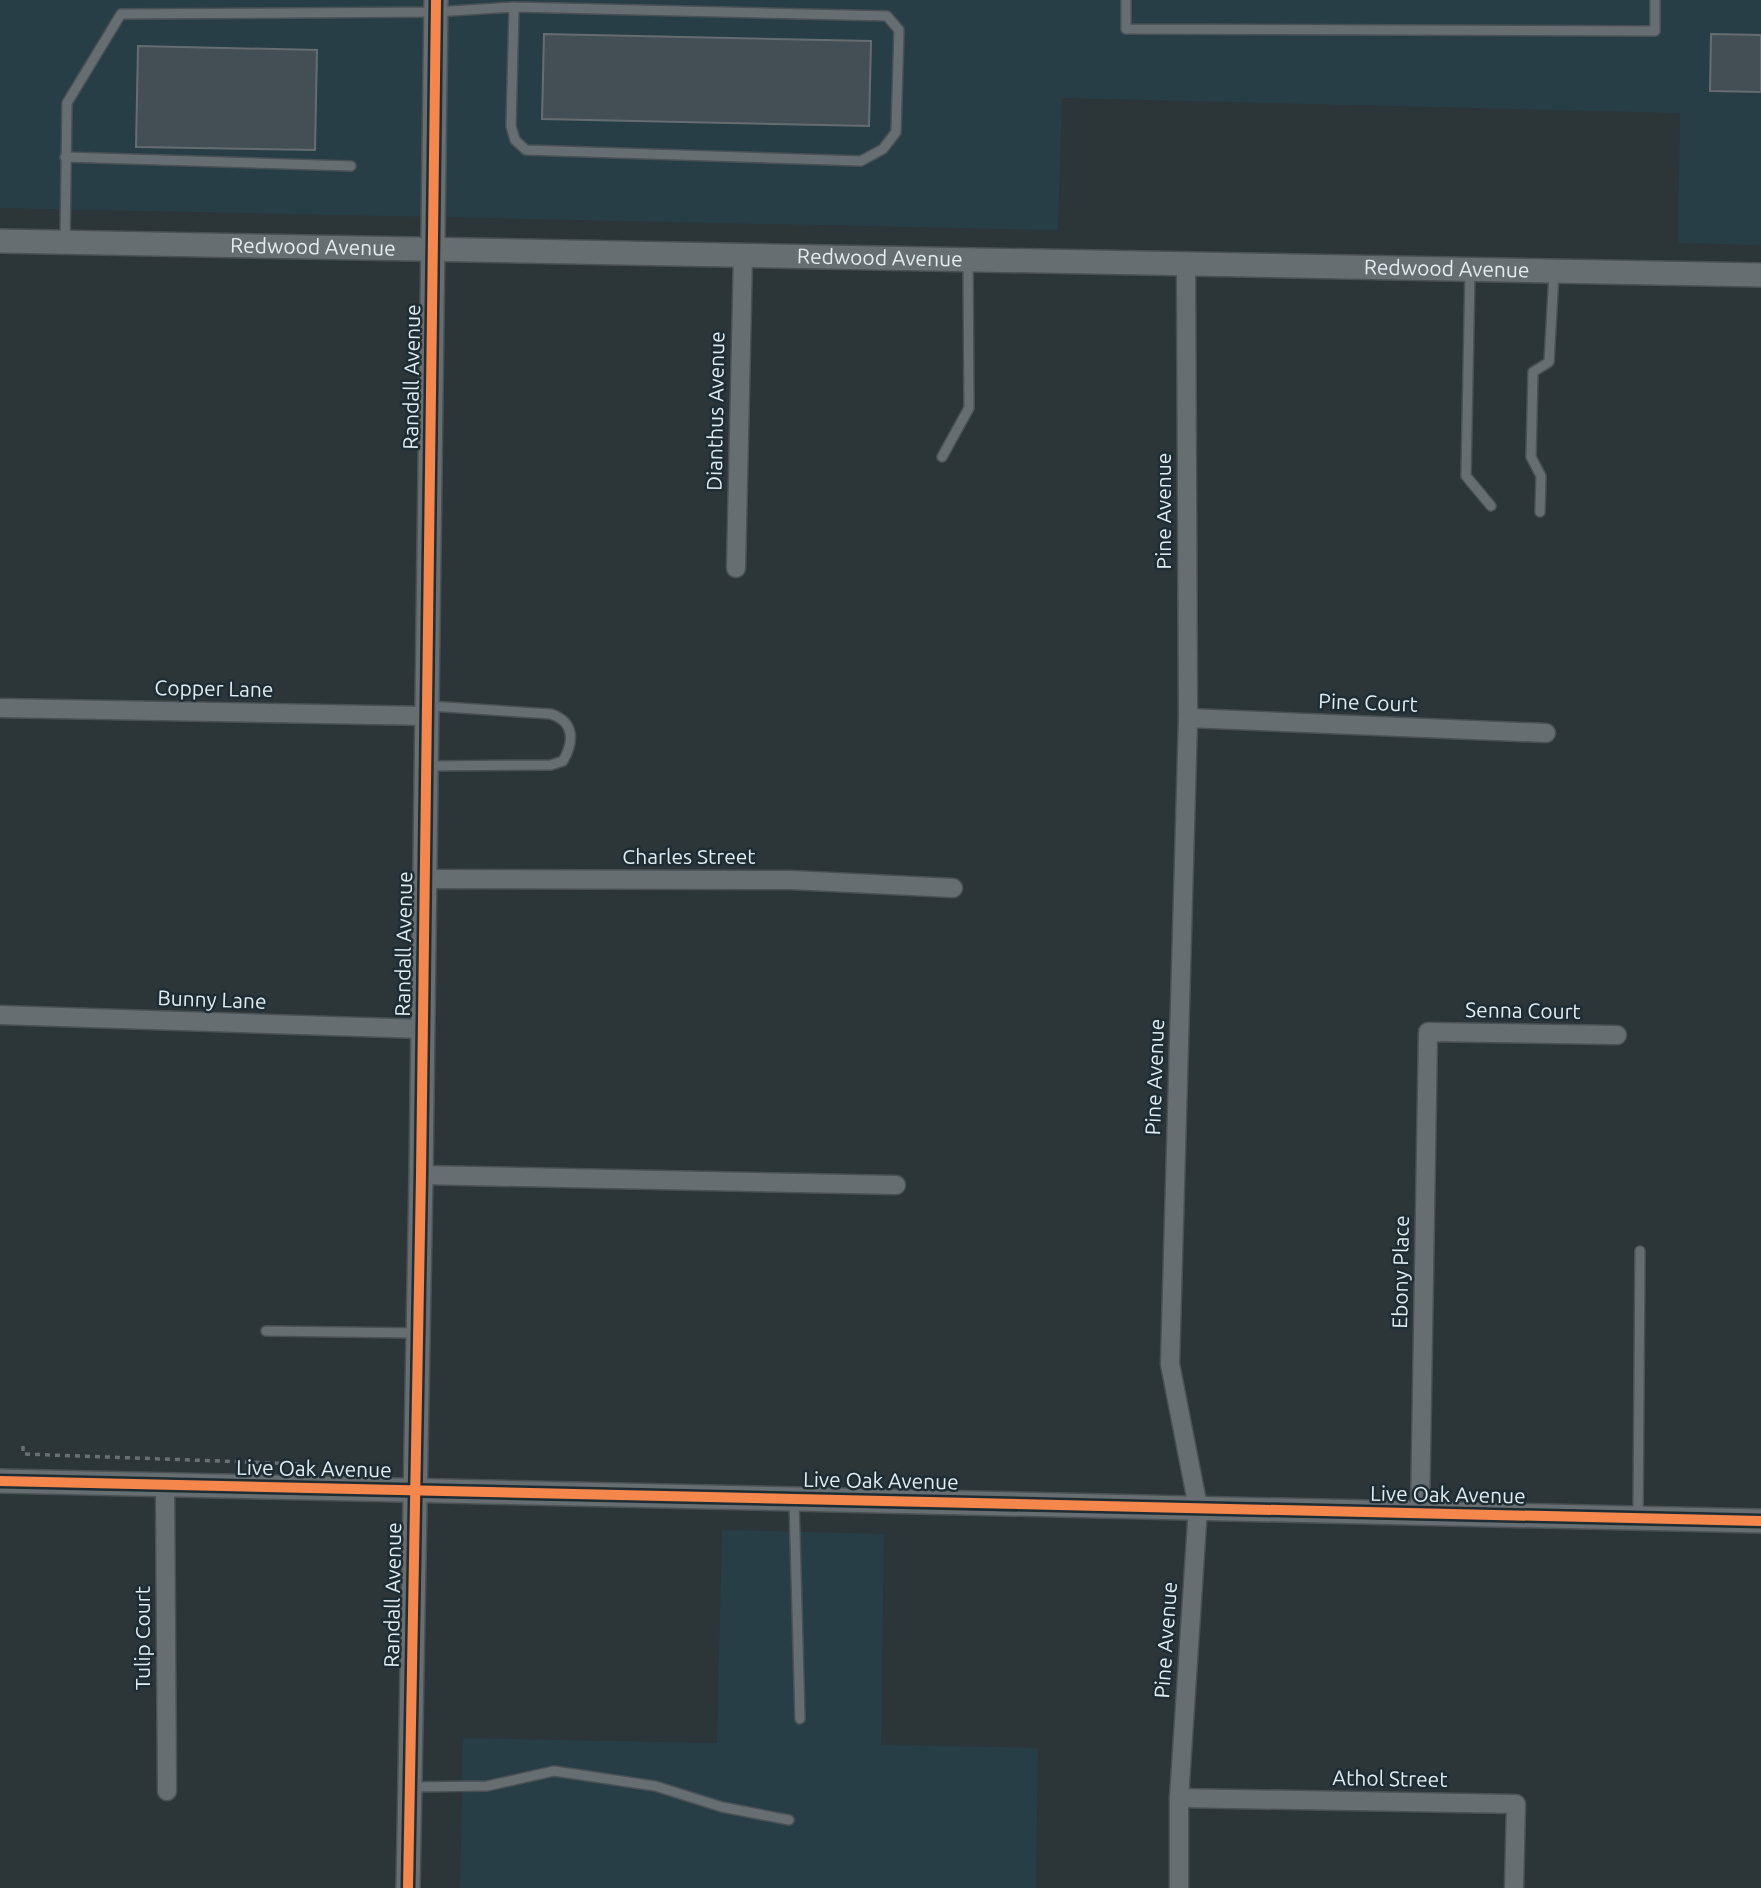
<svg xmlns="http://www.w3.org/2000/svg" width="1761" height="1888" font-family="Ubuntu,sans-serif">
<rect width="100%" height="100%" fill="#2c3538"/>
<g fill="#283e47">
<polygon points="0,0 1761,0 1761,245 1678,243 1680,113 1062,98 1058,230 0,208"/>
<polygon points="722,1530 884,1534 881,1745 1038,1748 1036,1888 460,1888 463,1738 717,1743"/>
</g>
<g fill="#434f55" stroke="#666d70" stroke-width="2">
<polygon points="544,34 871,41 869,126 542,119"/>
<polygon points="1711,34 1761,35 1761,92 1710,91"/>
<polygon points="138,46 317,50 315,150 136,147"/>
</g>
<g fill="none" stroke-linecap="round" stroke-linejoin="round">
<g stroke="#4a5155" stroke-width="12">
<g id="service">
<polyline points="1126,0 1126,29 1655,31 1655,0"/>
<polyline points="65,157 351,166"/>
<polyline points="65,242 67,103 121,14 435,12 514,7 887,16 899,30 896,132 883,149 861,161 526,150 515,140 511,126 514,7"/>
<polyline points="1470,271 1466,476 1491,506"/>
<polyline points="942,457 969,408 968,261"/>
<polyline points="1540,512 1541,476 1531,457 1533,372 1549,362 1554,273"/>
<path d="M427,766L551,765L563,761C574,742 575,722 551,714L429,706"/>
<polyline points="266,1331 416,1333"/>
<polyline points="794,1500 800,1719"/>
<polyline points="1638,1518 1640,1251"/>
<polyline points="410,1787 487,1786 554,1771 655,1786 722,1807 789,1820"/>
</g>
</g>
<g stroke="#4a5155" stroke-width="21">
<g id="minor">
<polyline points="736,568 743,255"/>
<polyline points="0,708 428,716"/>
<polyline points="1188,718 1546,733"/>
<polyline points="425,879 791,880 953,888"/>
<polyline points="0,1015 422,1029"/>
<polyline points="421,1175 896,1185"/>
<polyline points="165,1485 167,1791"/>
<polyline points="1420,1513 1428,1032 1617,1035"/>
<polyline points="1179,1798 1516,1804 1514,1888"/>
<polyline points="1179,1888 1179,1798 1198,1507 1170,1364 1188,718 1186,264"/>
</g>
</g>
<g stroke="#4a5155" stroke-width="26">
<g id="tertiary">
<path id="s1" d="M0,241L1761,275"/>
<polyline points="0,1481 1761,1521"/>
<polyline points="408,1888 421,1175 436,0"/>
</g>
</g>
<polyline stroke="#697073" stroke-width="3.5" stroke-dasharray="5 5" stroke-linecap="butt" points="23,1446 23,1454 303,1464"/>
<use href="#service" stroke="#676e71" stroke-width="9"/>
<use href="#minor" stroke="#676e71" stroke-width="18"/>
<use href="#tertiary" stroke="#676e71" stroke-width="23"/>
<g stroke="#1d2d33" stroke-width="15">
<g id="cycleway">
<polyline points="0,1481 1761,1521"/>
<polyline points="408,1888 421,1175 436,0"/>
</g>
</g>
<use href="#cycleway" stroke="#f5874c" stroke-width="10"/>
</g>
<g text-anchor="middle" stroke-width="5" stroke-linejoin="round" paint-order="stroke">
<g font-size="21" fill="#e2ecf0" stroke="#1d2d33">
<text dy="7" stroke="none"><textPath href="#s1" startOffset="313">Redwood Avenue</textPath></text>
<text dy="7" stroke="none"><textPath href="#s1" startOffset="880">Redwood Avenue</textPath></text>
<text dy="7" stroke="none"><textPath href="#s1" startOffset="1447">Redwood Avenue</textPath></text>
<text transform="translate(412 377) rotate(-89)" y="7">Randall Avenue</text>
<text transform="translate(716 411) rotate(-89)" y="7">Dianthus Avenue</text>
<text transform="translate(1164 511) rotate(-90)" y="7">Pine Avenue</text>
<text transform="translate(214 689) rotate(1)" y="7">Copper Lane</text>
<text transform="translate(1368 703) rotate(2)" y="7">Pine Court</text>
<text x="689" y="864">Charles Street</text>
<text transform="translate(404 944) rotate(-89)" y="7">Randall Avenue</text>
<text transform="translate(212 1000) rotate(2)" y="7">Bunny Lane</text>
<text transform="translate(1523 1011) rotate(1)" y="7">Senna Court</text>
<text transform="translate(1155 1077) rotate(-88)" y="7">Pine Avenue</text>
<text transform="translate(1401 1272) rotate(-89)" y="7">Ebony Place</text>
<text transform="translate(314 1469) rotate(1)" y="7">Live Oak Avenue</text>
<text transform="translate(881 1481) rotate(1)" y="7">Live Oak Avenue</text>
<text transform="translate(1448 1495) rotate(1)" y="7">Live Oak Avenue</text>
<text transform="translate(393 1595) rotate(-89)" y="7">Randall Avenue</text>
<text transform="translate(143 1638) rotate(-90)" y="7">Tulip Court</text>
<text transform="translate(1166 1640) rotate(-86)" y="7">Pine Avenue</text>
<text transform="translate(1390 1779) rotate(1)" y="7">Athol Street</text>
</g>
</g>
</svg>
